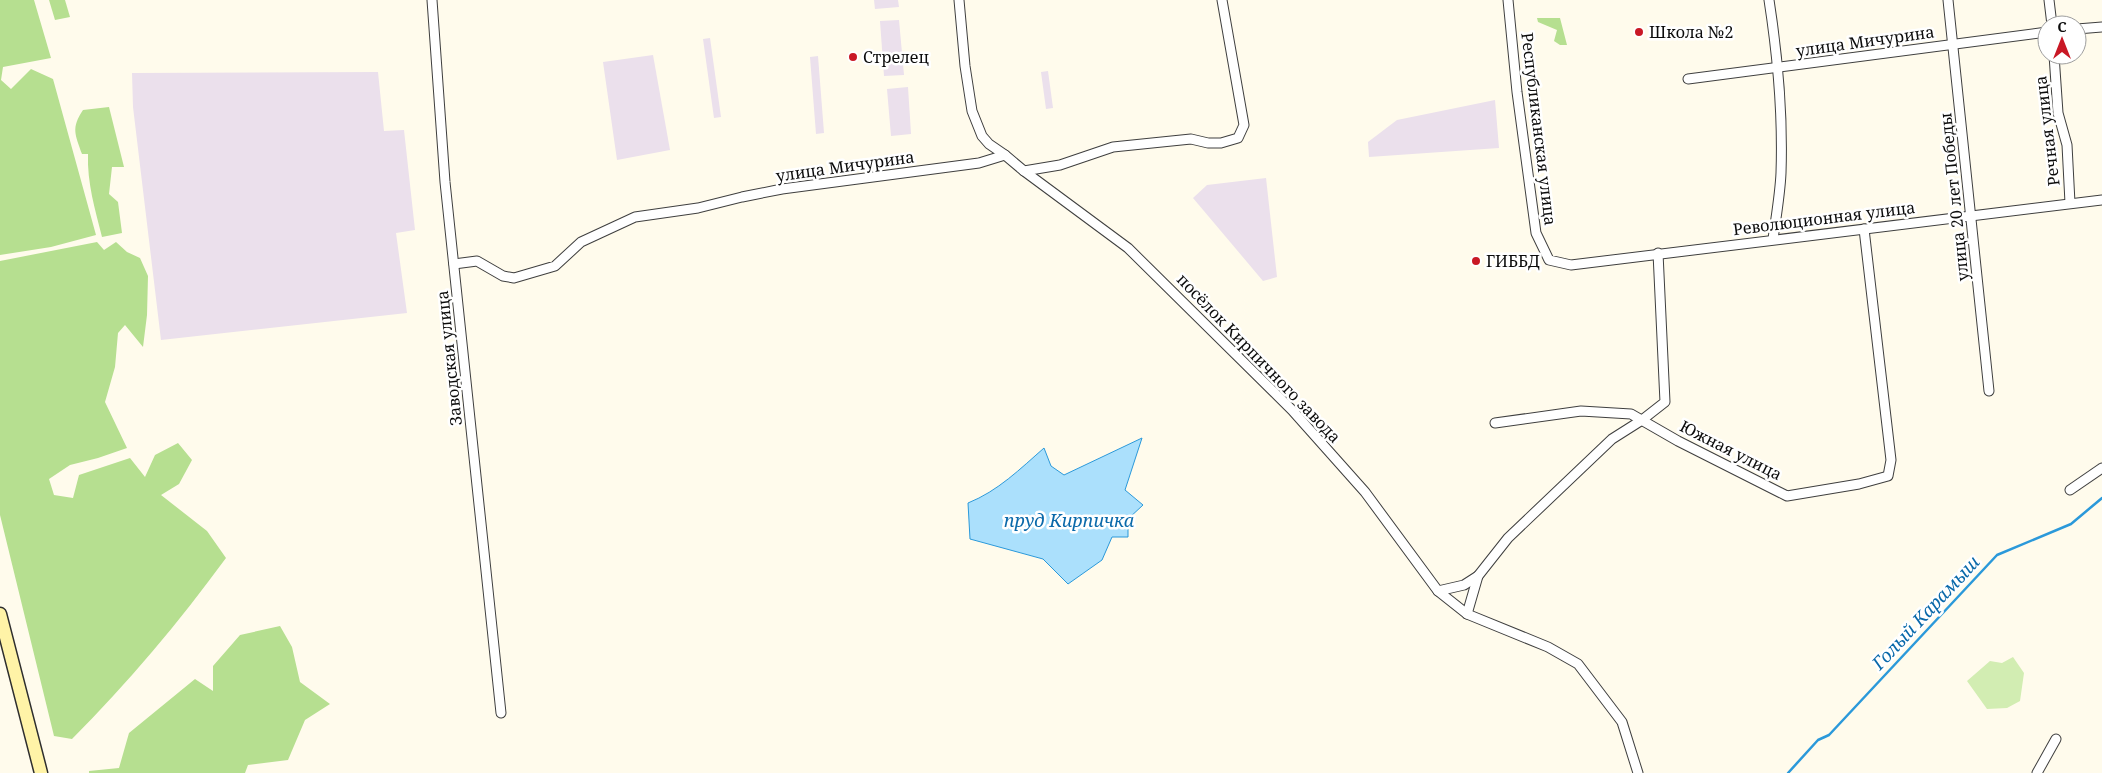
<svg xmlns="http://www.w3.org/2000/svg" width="2102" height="773" font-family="'Noto Serif',serif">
<rect width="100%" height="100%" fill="#fffbec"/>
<g fill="#ebe0ec">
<polygon points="874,0 898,0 899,7 875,9"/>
<polygon points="899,20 904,75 884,76 880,21"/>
<polygon points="710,38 721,117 714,118 703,39"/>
<polygon points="653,55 670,150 617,160 603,62"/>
<polygon points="818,56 824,133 816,134 810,57"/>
<polygon points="1048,71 1053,108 1046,109 1041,72"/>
<polygon points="378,72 384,131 404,130 415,230 396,233 407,313 161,340 133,107 132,73"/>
<polygon points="908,87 911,134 891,136 887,89"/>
<polygon points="1495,100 1499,148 1369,157 1368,142 1397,120"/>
<polygon points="1266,178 1277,277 1263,281 1193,198 1207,185"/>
</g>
<polygon fill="#d2edb2" points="2013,657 2024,673 2020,701 2007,708 1987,709 1967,681 1990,661 2002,663"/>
<g fill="#b6df90">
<polygon points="0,0 34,0 51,58 3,67 1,80 11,89 31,69 53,79 96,235 51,247 0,255"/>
<polygon points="49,0 65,0 70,17 55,20"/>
<polygon points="1537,18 1560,18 1567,45 1560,45 1554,41 1557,30 1538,22"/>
<path d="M109,107L124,167H112L109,194L118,202L122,233L102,237C95,209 87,183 88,154H82C75,134 71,128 83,110Z"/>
<path d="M97,242L104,250L116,242L127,252L140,258L148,276L147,315L143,347L125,325L118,333L115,367L105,402L127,448L98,458L70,465L49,479L54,495L73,498L79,475L130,458L145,477L155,455L178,443L192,460L179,484L161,495L207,531L226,558C179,622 128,683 72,739L54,736L0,515V261Z"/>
<polygon points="280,626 292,647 300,682 330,704 305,720 288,760 248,765 245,773 89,773 89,771 119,768 129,733 195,679 213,691 213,666 240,635"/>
</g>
<path fill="#abe0fc" stroke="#2b99da" d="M1142,438L1125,490L1143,505L1128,519V537H1112L1102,560L1068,584L1043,559L970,539L968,503C998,491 1020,469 1044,448L1051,466L1064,475Z"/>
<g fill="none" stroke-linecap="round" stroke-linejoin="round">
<polyline stroke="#2b99da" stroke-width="2.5" points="1788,773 1818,740 1829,735 1997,555 2071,524 2102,498"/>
<g stroke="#3f3f3f" stroke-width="11">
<g id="street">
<polyline points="432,0 445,182 501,713"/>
<polyline points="959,0 965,66 972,111 982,136 989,144 1005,155"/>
<polyline points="1508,0 1517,92 1536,233 1549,260 1571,265 2102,200"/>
<path d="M1769,0C1778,58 1783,115 1781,173C1780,195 1776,217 1773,239"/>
<polyline points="1948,0 1989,391"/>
<polyline points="2049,0 2052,25"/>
<polyline points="2077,29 2102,27"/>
<polyline points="2054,55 2058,113 2067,145 2070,203"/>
<polyline points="1688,79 2047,32"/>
<polyline points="1024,171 1128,248 1292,410 1365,492 1438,591 1467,614 1548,647 1578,664 1622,722 1638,773"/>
<polyline points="454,264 477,261 503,276 514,278 555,266 581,242 635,217 698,208 742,197 782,189 979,163 1005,155 1024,171 1060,165 1113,147 1191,139 1208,143 1221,143 1238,138 1244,125 1222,0"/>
<polyline points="1495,423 1581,411 1631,414 1678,441 1787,496 1859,484 1888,476 1891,460 1864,229"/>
<polyline points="2070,490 2102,468"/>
<polyline points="1438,591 1464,585 1478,576"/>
<polyline points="1467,614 1478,576 1508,538 1612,439 1642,420 1665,402 1658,253"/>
<polyline points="2037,773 2056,739"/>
</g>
</g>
<g stroke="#2e2e2e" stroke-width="15">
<polyline id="secondary" points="0,614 41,773"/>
</g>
<use href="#street" stroke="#fff" stroke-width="9"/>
<use href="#secondary" stroke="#fff3a7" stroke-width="12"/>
</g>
<g fill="#c91825" stroke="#fff" stroke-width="2">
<circle cx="1639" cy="32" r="5"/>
<circle cx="853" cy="57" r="5"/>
<circle cx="1476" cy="261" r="5"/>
</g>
<g text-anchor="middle" stroke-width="5" stroke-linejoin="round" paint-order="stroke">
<g font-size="16" fill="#0c0c0c" stroke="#fff" text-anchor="start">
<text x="1649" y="38">Школа №2</text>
<text x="863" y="63">Стрелец</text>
<text x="1486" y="267">ГИББД</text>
</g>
<g font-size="16" fill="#0c0c0c" stroke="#fff">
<text transform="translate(1865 41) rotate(-8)" y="6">улица Мичурина</text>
<text transform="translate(1539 129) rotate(83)" y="6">Республиканская улица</text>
<text transform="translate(2047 131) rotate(-97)" y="6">Речная улица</text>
<text transform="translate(845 166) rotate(-8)" y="6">улица Мичурина</text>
<text transform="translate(1954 197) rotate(-96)" y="6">улица 20 лет Победы</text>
<text transform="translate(1824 218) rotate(-7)" y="6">Революционная улица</text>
<text transform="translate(449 358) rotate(-96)" y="6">Заводская улица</text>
<text transform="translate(1259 358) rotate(46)" y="6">посёлок Кирпичного завода</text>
<text transform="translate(1731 450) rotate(27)" y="6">Южная улица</text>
</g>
<g font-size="18" font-style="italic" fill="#0a69aa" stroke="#fff">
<text x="1069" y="527">пруд Кирпичка</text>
<text transform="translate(1926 613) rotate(-47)" y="6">Голый Карамыш</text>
</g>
</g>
<g transform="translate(2062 40)"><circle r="24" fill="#ffffff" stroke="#9e9e9e"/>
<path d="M0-4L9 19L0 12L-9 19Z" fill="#c91825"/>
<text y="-8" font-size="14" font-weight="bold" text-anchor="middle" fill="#0c0c0c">С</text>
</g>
</svg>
